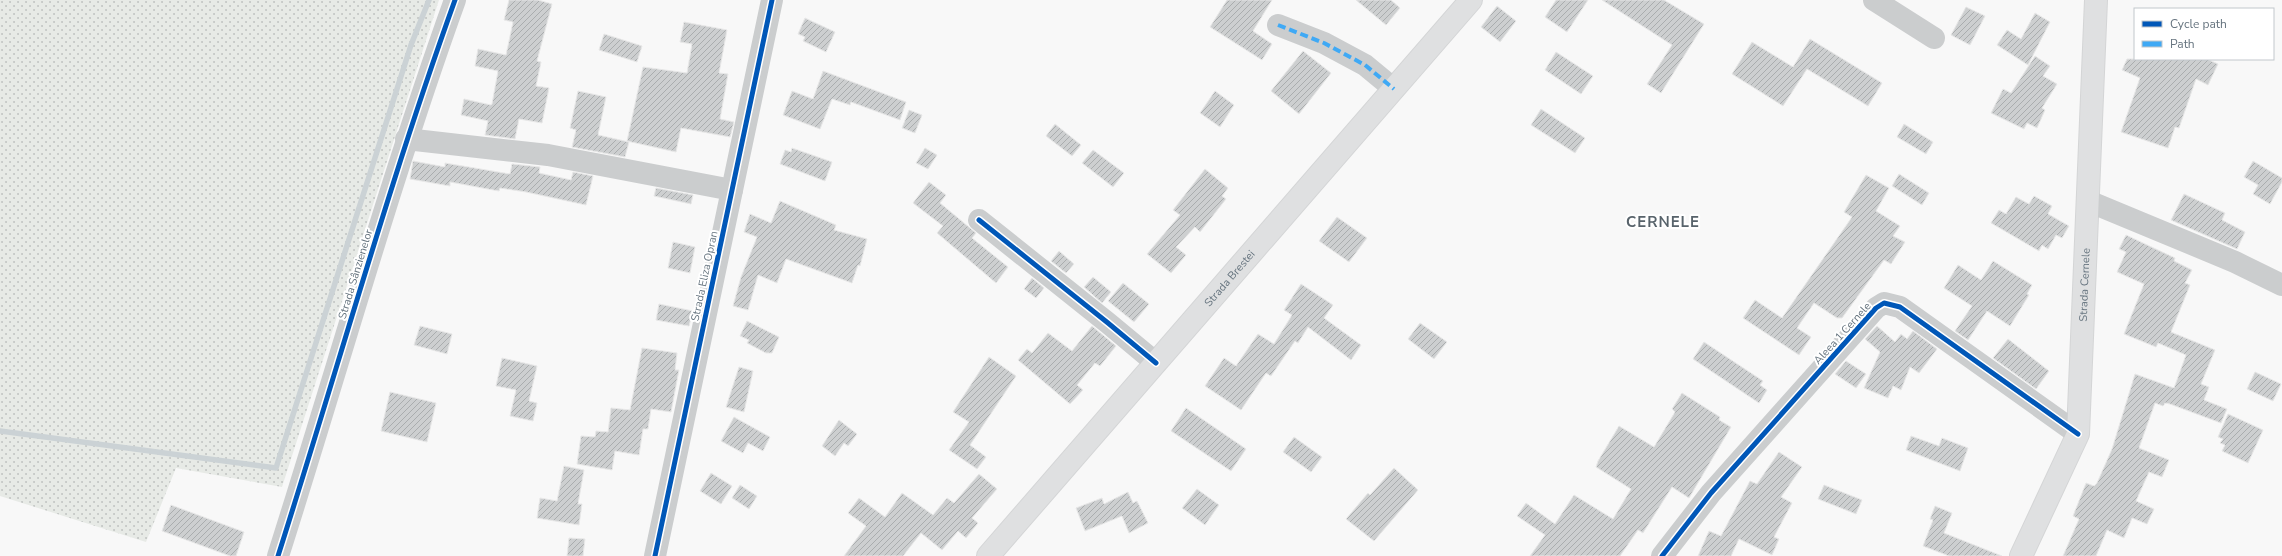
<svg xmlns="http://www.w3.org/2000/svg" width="2282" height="556" font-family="'Nunito Sans',sans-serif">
<defs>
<pattern id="grass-dots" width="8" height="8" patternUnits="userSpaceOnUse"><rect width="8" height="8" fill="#e7eae6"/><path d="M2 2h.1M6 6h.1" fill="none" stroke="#bfc2c0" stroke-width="1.8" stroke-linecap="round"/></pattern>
<pattern id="building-hatch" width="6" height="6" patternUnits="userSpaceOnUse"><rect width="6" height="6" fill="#cdcfd0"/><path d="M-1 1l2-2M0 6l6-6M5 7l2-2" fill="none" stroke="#aaadae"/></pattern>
</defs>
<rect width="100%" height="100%" fill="#f8f8f8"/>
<polygon fill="url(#grass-dots)" points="0,0 439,0 282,487 176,468 146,542 0,496"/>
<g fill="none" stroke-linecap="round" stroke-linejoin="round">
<polyline stroke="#cbd2d5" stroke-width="5.5" points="0,431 276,468 411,45 429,0"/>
</g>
<g fill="url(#building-hatch)" stroke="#e8e8e8">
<polygon points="509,0 538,0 552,4 537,61 541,62 536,86 549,88 542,123 519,119 515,139 485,135 488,121 461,115 464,99 491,105 492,104 498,71 475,66 478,49 506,55 513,22 504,20"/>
<polygon points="1227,0 1272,0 1253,31 1272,44 1262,60 1210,27"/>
<polygon points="1356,0 1391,0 1400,8 1386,25"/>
<polygon points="1556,0 1588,0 1567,32 1545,17"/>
<polygon points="1602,0 1664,0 1704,24 1661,93 1647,84 1672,45"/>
<polygon points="1497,6 1516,21 1500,42 1481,27"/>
<polygon points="1966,7 1985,16 1970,45 1951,35"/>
<polygon points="2035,13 2050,22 2028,65 1997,45 2007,30 2021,39"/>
<polygon points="805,18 835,32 826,52 803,41 805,37 798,34"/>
<polygon points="684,22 727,30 719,73 728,74 720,119 734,122 730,137 681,128 676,152 627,141 643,67 687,73 692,44 680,42"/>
<polygon points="604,34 642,46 637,62 599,50"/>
<polygon points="1810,39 1882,83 1868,106 1807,69 1783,106 1732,74 1752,42 1793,67"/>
<polygon points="1303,51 1331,73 1299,114 1271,91"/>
<polygon points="1556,52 1593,76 1581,94 1545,70"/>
<polygon points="2035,56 2050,66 2043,76 2057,84 2042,108 2045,110 2037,128 2027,123 2024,129 1991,113 2003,89 2011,93"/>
<polygon points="2127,59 2207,59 2218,64 2208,85 2196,79 2179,128 2175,127 2168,148 2121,132 2140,78 2122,70"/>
<polygon points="823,71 906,102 900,120 851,102 850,105 832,99 820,129 783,115 792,91 813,99"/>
<polygon points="578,91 606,97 598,135 629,142 625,157 572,147 576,130 570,128"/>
<polygon points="1215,91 1234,105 1220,127 1200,113"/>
<polygon points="1541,109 1585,138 1575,153 1531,125"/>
<polygon points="909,110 922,115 915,133 902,128"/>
<polygon points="1055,124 1081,145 1072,156 1046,136"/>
<polygon points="1904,124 1933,142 1926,154 1897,137"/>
<polygon points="792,148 832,162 825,181 780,164 785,150 791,152"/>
<polygon points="925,148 937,155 928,169 916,163"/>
<polygon points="1093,150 1124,173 1113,187 1082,163"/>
<polygon points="413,161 445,167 445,163 510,174 512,164 540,167 539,173 571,180 573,172 593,176 586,205 526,192 500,188 499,191 450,182 450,186 410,179"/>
<polygon points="2253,161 2282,178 2282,182 2270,204 2253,194 2258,185 2244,177"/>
<polygon points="1205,169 1228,188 1222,196 1226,199 1200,232 1195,227 1176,247 1186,255 1171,273 1147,254 1180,215 1173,210"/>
<polygon points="1899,174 1929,193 1922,205 1892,186"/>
<polygon points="1866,175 1889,188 1876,211 1900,226 1893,236 1905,242 1891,264 1884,260 1842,318 1837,318 1814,303 1797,328 1811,337 1799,355 1743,318 1755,300 1782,318 1852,217 1844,212"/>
<polygon points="929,182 946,195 940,203 976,233 972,238 1008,267 996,283 937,233 943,226 913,203"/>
<polygon points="656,188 693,195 691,204 654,196"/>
<polygon points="2184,194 2225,213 2222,220 2245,232 2237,249 2171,220"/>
<polygon points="2034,196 2052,206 2048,214 2069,226 2062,238 2056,235 2048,249 2042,245 2039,251 1991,223 1999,210 2006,214 2016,197 2029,204"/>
<polygon points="780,201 836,225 834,230 867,239 860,266 858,265 852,283 786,259 777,283 758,275 748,310 733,306 741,277 757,237 744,232 750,214 771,223"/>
<polygon points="1337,217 1367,238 1349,262 1319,241"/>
<polygon points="2126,235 2175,258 2174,261 2192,270 2185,283 2190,285 2171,332 2215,350 2201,384 2209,387 2204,400 2227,409 2221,423 2170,404 2165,403 2163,406 2155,403 2139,448 2169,460 2162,477 2149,472 2136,501 2154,509 2147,524 2132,518 2124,538 2107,530 2096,556 2063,556 2079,519 2073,516 2086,483 2094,486 2097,483 2112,449 2135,374 2174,388 2186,355 2158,343 2156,347 2124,334 2144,284 2117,272 2126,252 2119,249"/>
<polygon points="673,242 695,247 690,273 668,268"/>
<polygon points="1059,251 1074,264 1066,273 1051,261"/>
<polygon points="1993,261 2032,285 2027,294 2029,295 2010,326 1987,311 1968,340 1955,331 1972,306 1944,288 1958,265 1981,280"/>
<polygon points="1093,277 1111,292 1102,303 1084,287"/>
<polygon points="1032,278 1044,288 1036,298 1024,289"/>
<polygon points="1123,283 1149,304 1134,322 1108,301"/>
<polygon points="1301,284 1333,305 1324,318 1361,345 1351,360 1308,327 1298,343 1295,341 1271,376 1266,373 1241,410 1205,386 1224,358 1236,366 1258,334 1274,344 1292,315 1284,310"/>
<polygon points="659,304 693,311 689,326 656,320"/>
<polygon points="747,321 779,337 772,353 766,353 747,343 749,340 740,336"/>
<polygon points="1420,323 1447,342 1434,359 1408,339"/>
<polygon points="420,326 452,334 447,354 414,345"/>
<polygon points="1092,326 1116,346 1100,366 1095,363 1077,385 1083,390 1070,404 1018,360 1027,349 1032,353 1048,333 1072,351"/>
<polygon points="1877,326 1895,342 1901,334 1907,339 1913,331 1937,349 1919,373 1910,367 1901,390 1893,386 1888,398 1864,388 1880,352 1865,339"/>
<polygon points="2008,339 2049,371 2036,389 1993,358"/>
<polygon points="1704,342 1763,381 1760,385 1767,390 1759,403 1693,359"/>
<polygon points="642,348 677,353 675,370 679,370 671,412 651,409 648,429 643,429 639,455 615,451 612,470 577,464 581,436 595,437 596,431 608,432 611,408 630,410"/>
<polygon points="989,357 1016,376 970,445 986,457 977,469 949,450 969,422 953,412"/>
<polygon points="502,358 537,366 529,401 537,403 533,421 510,416 516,390 496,386"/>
<polygon points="1846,361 1866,374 1856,388 1835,374"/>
<polygon points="739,367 753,371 744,412 726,407"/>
<polygon points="2255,372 2281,384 2273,401 2247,389"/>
<polygon points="390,392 436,403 427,442 381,431"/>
<polygon points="1682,393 1720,417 1719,420 1731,427 1689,498 1672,487 1643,533 1638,530 1620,556 1530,556 1545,535 1517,516 1526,503 1555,524 1574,495 1613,519 1631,489 1596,467 1598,461 1619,426 1654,447 1675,412 1672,409"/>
<polygon points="1186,408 1246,449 1231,471 1171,431"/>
<polygon points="2228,414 2263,430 2248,463 2222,451 2225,445 2220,443 2223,439 2218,437"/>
<polygon points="734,417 770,437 763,451 748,443 743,453 721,441"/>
<polygon points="839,420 857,434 848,446 844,443 835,456 822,446"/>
<polygon points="1911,436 1939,446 1942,438 1968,448 1960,471 1906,450"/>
<polygon points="1294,437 1322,457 1311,472 1283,452"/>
<polygon points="1779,452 1802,467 1781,497 1792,503 1774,537 1779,539 1772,555 1739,539 1731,556 1698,556 1709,531 1721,536 1750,481 1757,484"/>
<polygon points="564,466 584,470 578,504 582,504 579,525 537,518 540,498 557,501"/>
<polygon points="1394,468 1418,490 1374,541 1346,519 1368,493 1370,495"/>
<polygon points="711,473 732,486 721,504 700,491"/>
<polygon points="979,474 997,489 972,518 978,523 966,538 958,531 942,550 921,533 903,556 844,556 866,526 848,513 859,498 885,517 902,493 933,515 947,498 954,503"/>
<polygon points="740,485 757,496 749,509 732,498"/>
<polygon points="1824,485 1862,500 1856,514 1818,499"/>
<polygon points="1197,489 1219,505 1205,525 1182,508"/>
<polygon points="1128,492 1133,503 1137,501 1148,523 1129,533 1122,516 1085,531 1076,508 1102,498 1104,504"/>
<polygon points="171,505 244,532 236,556 230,556 162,531"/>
<polygon points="1935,506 1952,513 1944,533 2002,556 1949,556 1923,546 1933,520 1930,519"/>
<polygon points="569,538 585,539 583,556 567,556"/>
</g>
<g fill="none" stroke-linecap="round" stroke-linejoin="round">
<g stroke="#d4d5d6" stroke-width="24">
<g id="secondary">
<path id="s1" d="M988,556L1471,0"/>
<path id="s2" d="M2021,556L2078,434L2096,0"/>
</g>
</g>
<g stroke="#cbcdce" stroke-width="22">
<polyline points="1874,0 1934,38"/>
<polyline points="1278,25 1324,43 1365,65 1394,89"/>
<polyline points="406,139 548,155 732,190"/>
<polyline points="2088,201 2235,262 2282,285"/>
<polyline points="979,220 1108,323 1156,363"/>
<path d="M278,556C337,371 389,183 455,0"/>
<polyline points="655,556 772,0"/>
<polyline points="1662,556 1711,493 1876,308 1884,303 1900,307 2078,434"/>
</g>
<use href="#secondary" stroke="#dfe0e1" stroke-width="22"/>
<polyline stroke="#3fa9f5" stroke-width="4" stroke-dasharray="8 4" stroke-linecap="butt" points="1278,25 1324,43 1365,65 1394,89"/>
<g stroke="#fff" stroke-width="8">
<g id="cycleway">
<polyline points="979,220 1108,323 1156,363"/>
<path d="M278,556C337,371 389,183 455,0"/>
<polyline points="655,556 772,0"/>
<polyline points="1662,556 1711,493 1876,308 1884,303 1900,307 2078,434"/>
</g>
</g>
<use href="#cycleway" stroke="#0057b8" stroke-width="5"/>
</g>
<g text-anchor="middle" stroke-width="4" stroke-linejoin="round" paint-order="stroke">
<g font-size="11" fill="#66747f" stroke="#fff">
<text transform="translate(355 274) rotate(-73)" y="4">Strada Sânzienelor</text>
<text transform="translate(704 276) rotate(-78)" y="4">Strada Eliza Opran</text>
<text dy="4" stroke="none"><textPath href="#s1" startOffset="368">Strada Brestei</textPath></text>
<text dy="4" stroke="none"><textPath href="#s2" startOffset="284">Strada Cernele</textPath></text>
<text transform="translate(1842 333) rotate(-48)" y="4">Aleea 1 Cernele</text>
</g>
<g font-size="15" font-weight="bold" letter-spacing="1" fill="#58636b" stroke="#fff">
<text x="1663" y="227">CERNELE</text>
</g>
</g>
<rect x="2134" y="8" width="140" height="52" fill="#ffffff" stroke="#c2c7cc"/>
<rect x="2142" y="21" width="20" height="6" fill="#0057b8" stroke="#c2c7cc"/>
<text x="2170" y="28" font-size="12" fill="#66747f">Cycle path</text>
<rect x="2142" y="41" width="20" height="6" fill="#3fa9f5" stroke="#c2c7cc"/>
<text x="2170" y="48" font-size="12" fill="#66747f">Path</text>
</svg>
